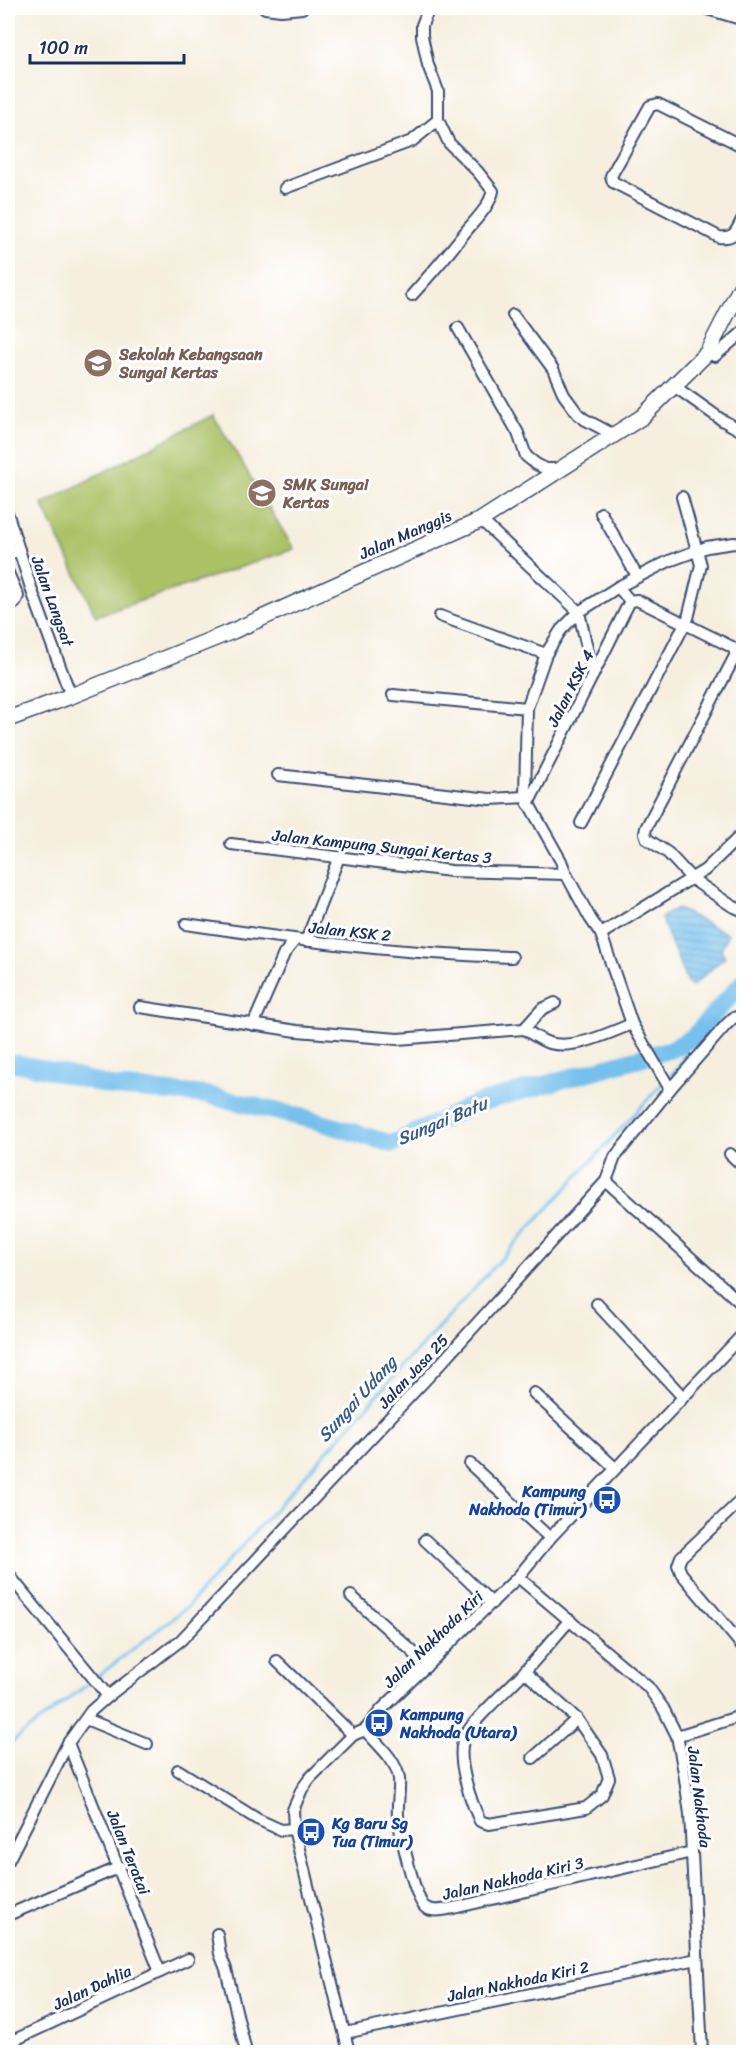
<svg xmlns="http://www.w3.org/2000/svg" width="751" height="2060" font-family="Sriracha,sans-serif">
<defs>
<pattern id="water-rules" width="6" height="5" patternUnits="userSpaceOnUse" patternTransform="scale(1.5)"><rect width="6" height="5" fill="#74c0ed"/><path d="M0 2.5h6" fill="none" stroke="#5e9cc3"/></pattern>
</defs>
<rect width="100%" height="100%" fill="#fff"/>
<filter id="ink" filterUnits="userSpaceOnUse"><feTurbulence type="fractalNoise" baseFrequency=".0167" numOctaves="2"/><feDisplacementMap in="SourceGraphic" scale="12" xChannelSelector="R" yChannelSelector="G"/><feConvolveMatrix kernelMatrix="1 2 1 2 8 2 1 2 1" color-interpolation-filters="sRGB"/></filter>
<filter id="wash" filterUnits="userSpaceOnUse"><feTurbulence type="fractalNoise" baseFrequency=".008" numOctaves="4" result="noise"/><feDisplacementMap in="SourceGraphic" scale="24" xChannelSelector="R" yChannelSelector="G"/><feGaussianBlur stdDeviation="1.35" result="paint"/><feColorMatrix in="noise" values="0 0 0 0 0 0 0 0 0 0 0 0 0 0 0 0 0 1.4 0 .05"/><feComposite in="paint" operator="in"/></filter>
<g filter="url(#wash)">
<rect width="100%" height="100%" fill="#f6efdf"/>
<polygon fill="#acc166" stroke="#647862" stroke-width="1.5" points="213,415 294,549 96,616 42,504"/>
<polygon fill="url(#water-rules)" stroke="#4878a6" stroke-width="1.5" points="676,908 728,934 721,949 725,957 692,986 687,982 661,918"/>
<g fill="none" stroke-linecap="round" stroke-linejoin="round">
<g stroke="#74c0ed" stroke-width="3">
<polyline points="668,1079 679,1066 693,1037"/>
<polyline points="97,1677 187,1607 434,1332 663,1083"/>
<polyline points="8,1745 92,1681"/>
</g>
<polyline stroke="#74c0ed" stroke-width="18" points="8,1062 41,1068 114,1087 207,1095 313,1120 392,1144 475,1104 672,1049 693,1037 744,981"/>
</g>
</g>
<g filter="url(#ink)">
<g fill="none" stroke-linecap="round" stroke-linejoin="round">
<g stroke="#3c4c71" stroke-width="14">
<g id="street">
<polyline points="265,8 281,10 302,8"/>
<polyline points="704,8 744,20"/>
<path d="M744,147L658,104L650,106L611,176L613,182L719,237C736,239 736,230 744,216"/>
<polyline points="285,188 412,141 438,120"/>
<path d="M412,295C431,274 449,253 467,230C477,218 489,207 493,191L478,172L449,143L438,120V91L428,65L422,36V25L429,8"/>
<polyline points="513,315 553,369 564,395 578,414 584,419 614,435"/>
<polyline points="458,328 518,433 526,456 536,464 546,469 560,469"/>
<polyline points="707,353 715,356 744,331"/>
<polyline points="674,386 722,420 744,432"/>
<polyline points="601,513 637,576"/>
<polyline points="8,515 32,591 71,696"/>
<polyline points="481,520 579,612"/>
<polyline points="8,555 19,550"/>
<polyline points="8,573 18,596 15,603"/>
<polyline points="630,601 637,600 732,647 735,651 735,656 646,828 645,833 647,839 668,853 692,879 732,906 744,911"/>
<polyline points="579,612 593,675"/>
<polyline points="440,616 546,654"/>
<polyline points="393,695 527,708"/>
<polyline points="278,775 490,799 525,797"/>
<polyline points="528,804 630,601 618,587"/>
<polyline points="581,823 688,618 701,565 682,497"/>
<polyline points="231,844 451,871 566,874"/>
<path d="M186,924C294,940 402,954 512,957"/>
<polyline points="601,934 705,870 744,832"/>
<polyline points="306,941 339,857"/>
<polyline points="140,1007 297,1031 398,1039 524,1029 542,1009 555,1003"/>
<polyline points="253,1025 284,954 295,940"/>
<path d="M524,1029C532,1034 540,1040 549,1043C576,1050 608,1033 632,1024"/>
<polyline points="670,1089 632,1024 601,934 590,918 566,874 561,861 525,797 527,708 546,654 561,630 579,612 618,587 669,561 707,547 734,543 744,544"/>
<polyline points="730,1154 744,1167"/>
<polyline points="606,1181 744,1306"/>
<polyline points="597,1304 682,1396"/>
<polyline points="534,1393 615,1468"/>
<polyline points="470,1464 550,1538"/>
<polyline points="744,1504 738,1503 681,1557 678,1565 681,1573 744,1648"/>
<polyline points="425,1540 492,1603"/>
<polyline points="8,1574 108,1696"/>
<polyline points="518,1577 648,1687 663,1708 677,1736 684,1772 690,1814 702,2052"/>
<polyline points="351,1596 413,1652 426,1667"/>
<polyline points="277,1661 353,1735"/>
<path d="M525,1672L577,1719L602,1755L609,1778L602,1795L586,1808L489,1824L480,1821C471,1802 457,1762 463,1741C467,1724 511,1687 524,1672C540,1655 554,1638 570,1620"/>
<polyline points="86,1719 147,1744"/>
<path d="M365,1730C377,1744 397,1760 399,1779C400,1791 397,1804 398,1816C400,1831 415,1902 426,1908C435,1913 448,1909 458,1907L692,1852"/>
<polyline points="677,1736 744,1715"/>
<polyline points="68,1743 160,1972"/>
<polyline points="533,1758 577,1719"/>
<polyline points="178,1770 257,1819 281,1830 294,1829"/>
<polyline points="8,1861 68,1743 91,1711 108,1696 181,1640 443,1361 606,1181 615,1157 670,1089 726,1025 733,1018 744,1015"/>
<polyline points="8,1915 120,1867"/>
<polyline points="217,1934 220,1954 226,1969 246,2052"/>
<polyline points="345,2033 697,1959"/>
<polyline points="8,2043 188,1959"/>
<polyline points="349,2052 294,1829 293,1810 302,1789 310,1778 353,1735 365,1730 381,1710 518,1577 550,1538 744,1333"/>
</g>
</g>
<g stroke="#3c4c71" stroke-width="18">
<polyline id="secondary" points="8,719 71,696 233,631 481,520 642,417 707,353 744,281"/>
</g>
<use href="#street" stroke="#fff" stroke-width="10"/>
<use href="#secondary" stroke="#fff" stroke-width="15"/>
</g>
</g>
<defs>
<g id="school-disc" transform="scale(1.5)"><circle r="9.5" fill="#8d6e63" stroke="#fff"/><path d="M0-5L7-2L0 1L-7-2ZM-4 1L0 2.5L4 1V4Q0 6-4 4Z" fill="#fff"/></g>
<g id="bus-disc" transform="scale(1.5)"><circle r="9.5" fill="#1a4fb4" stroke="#fff"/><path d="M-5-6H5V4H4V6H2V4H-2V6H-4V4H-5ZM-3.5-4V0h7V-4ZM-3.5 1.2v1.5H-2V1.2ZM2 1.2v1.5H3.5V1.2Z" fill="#fff"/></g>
</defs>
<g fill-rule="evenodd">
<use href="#school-disc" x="98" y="363"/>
<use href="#school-disc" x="262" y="493"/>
<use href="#bus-disc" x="607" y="1500"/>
<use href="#bus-disc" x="379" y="1723"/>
<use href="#bus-disc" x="311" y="1832"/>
</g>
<g text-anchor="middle" stroke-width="6" stroke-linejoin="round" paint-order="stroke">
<g font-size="16" font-weight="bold" fill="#785e54" stroke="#fff" text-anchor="start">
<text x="119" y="360">Sekolah Kebangsaan<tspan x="119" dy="18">Sungai Kertas</tspan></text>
<text x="283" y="490">SMK Sungai<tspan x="283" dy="18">Kertas</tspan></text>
</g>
<g font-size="16" fill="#1b2f5e" stroke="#fff">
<text transform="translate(405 534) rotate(-24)" y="6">Jalan Manggis</text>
<text transform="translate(53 601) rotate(70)" y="6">Jalan Langsat</text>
<text transform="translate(570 688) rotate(-63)" y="6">Jalan KSK 4</text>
<text transform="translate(382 846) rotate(6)" y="6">Jalan Kampung Sungai Kertas 3</text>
<text transform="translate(350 931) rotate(6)" y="6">Jalan KSK 2</text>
<text transform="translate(413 1371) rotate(-47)" y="6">Jalan Jasa 25</text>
<text transform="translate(433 1639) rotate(-44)" y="6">Jalan Nakhoda Kiri</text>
<text transform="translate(700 1797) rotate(83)" y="6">Jalan Nakhoda</text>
<text transform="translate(129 1852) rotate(68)" y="6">Jalan Teratai</text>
<text transform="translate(513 1878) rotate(-13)" y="6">Jalan Nakhoda Kiri 3</text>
<text transform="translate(518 1981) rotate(-12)" y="6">Jalan Nakhoda Kiri 2</text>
<text transform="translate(92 1987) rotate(-25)" y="6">Jalan Dahlia</text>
</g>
<g font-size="16" font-weight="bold" fill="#164399" stroke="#fff" text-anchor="start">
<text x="586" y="1497" text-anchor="end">Kampung<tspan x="586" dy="18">Nakhoda (Timur)</tspan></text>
<text x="400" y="1720">Kampung<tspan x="400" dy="18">Nakhoda (Utara)</tspan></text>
<text x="332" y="1829">Kg Baru Sg<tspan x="332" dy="18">Tua (Timur)</tspan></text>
</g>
<g font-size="18" font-style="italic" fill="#365a89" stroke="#fff">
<text transform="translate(442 1121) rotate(-23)" y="6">Sungai Batu</text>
<text transform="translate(357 1399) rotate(-48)" y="6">Sungai Udang</text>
</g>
</g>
<rect width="751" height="2060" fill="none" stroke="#fff" stroke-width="30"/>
<path d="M30 54v9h154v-9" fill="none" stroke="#1b2f5e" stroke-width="3"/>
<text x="39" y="54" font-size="18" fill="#1b2f5e" stroke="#ffffff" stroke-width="4.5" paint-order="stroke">100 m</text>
</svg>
